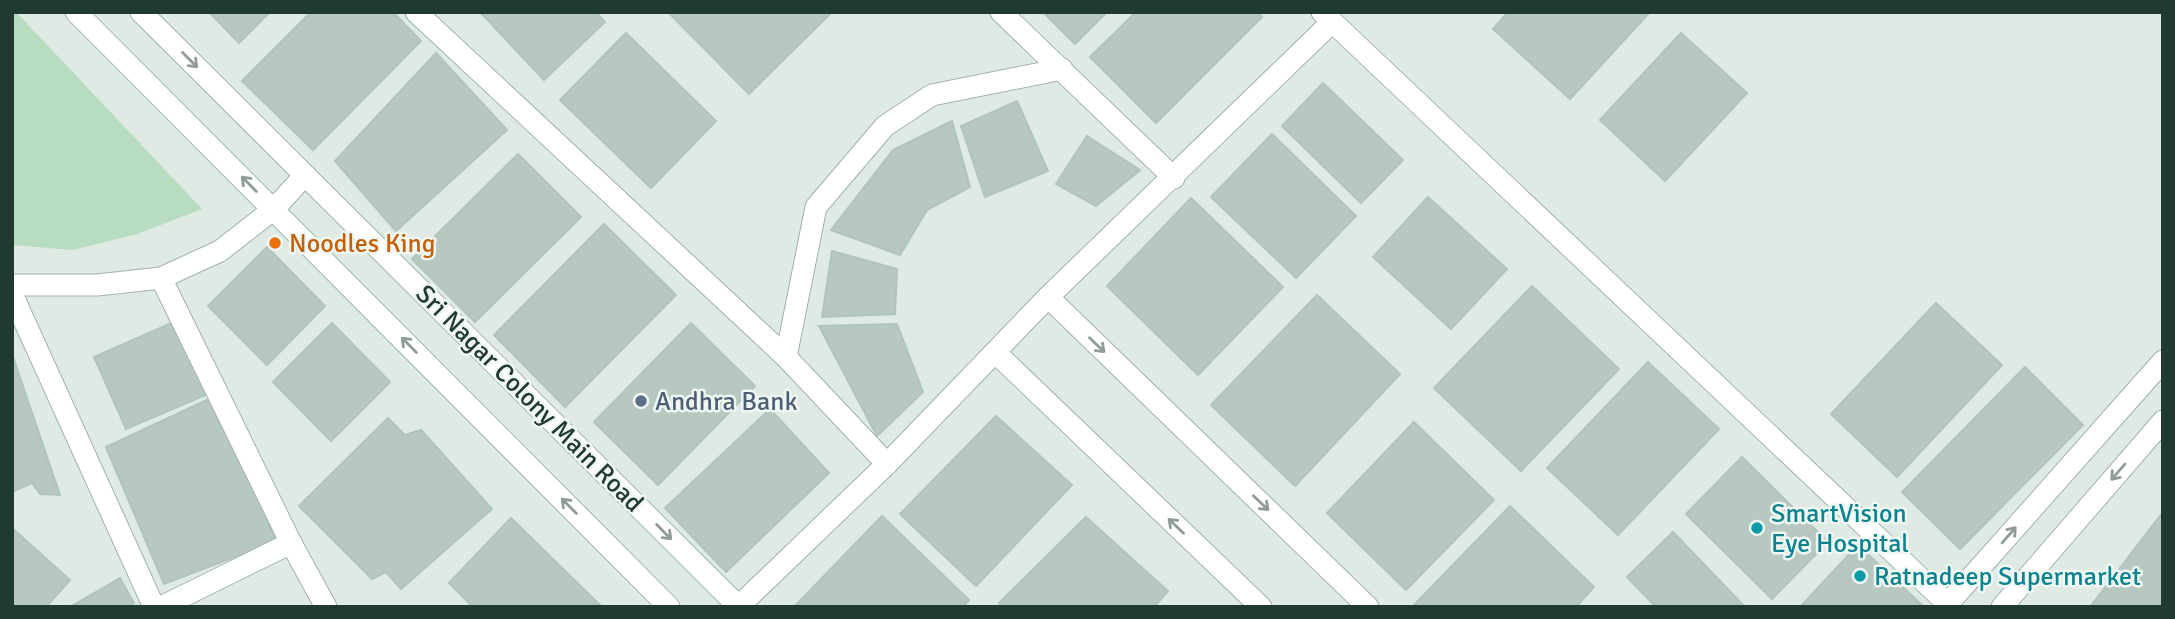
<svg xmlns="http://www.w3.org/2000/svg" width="2175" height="619" font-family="Signika,sans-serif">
<rect width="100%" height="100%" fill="#dfeae5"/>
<polygon fill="#b7dcc0" points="12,12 16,12 202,209 137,234 73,250 12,245"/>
<g fill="#b7c8c0" stroke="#b1c4bb" stroke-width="2">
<polygon points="209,12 270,12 239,43"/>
<polygon points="311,12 393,12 421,41 313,150 242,81"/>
<polygon points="480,12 596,12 605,22 544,80"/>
<polygon points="668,12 828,12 830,14 749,94"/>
<polygon points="1043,12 1107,12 1075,44"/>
<polygon points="1136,12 1257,12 1262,17 1156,123 1090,57"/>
<polygon points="1508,12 1650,12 1570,99 1493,29"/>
<polygon points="626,33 716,121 651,188 560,100"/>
<polygon points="1681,33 1747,93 1665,181 1600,120"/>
<polygon points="436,53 507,130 396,231 335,161"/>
<polygon points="1323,83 1403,160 1361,203 1282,126"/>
<polygon points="1017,101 1048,171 985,197 961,126"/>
<polygon points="952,121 970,187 927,210 900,255 831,230 893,150"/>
<polygon points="1272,134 1356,216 1296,278 1211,197"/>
<polygon points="1087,136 1140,170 1096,206 1056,184"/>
<polygon points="518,154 581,217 475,322 412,259"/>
<polygon points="1428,197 1507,269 1451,329 1373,257"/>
<polygon points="1191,198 1283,287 1198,375 1107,286"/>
<polygon points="604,224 676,295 565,407 494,335"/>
<polygon points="267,247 325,306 267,365 208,306"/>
<polygon points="832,251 897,269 895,314 822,317"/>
<polygon points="1532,286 1619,369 1521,471 1434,388"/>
<polygon points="1317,295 1400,374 1295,486 1211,405"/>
<polygon points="1936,303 2002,365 1897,477 1831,414"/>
<polygon points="176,321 208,394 126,429 94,357"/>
<polygon points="332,323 390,382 331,441 273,382"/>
<polygon points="691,323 755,386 658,485 594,422"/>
<polygon points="897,324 923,392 877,436 819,326"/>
<polygon points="12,354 60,495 40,494 32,483 12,492"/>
<polygon points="1648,362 1719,429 1618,535 1547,468"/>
<polygon points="2025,367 2083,425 1960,549 1902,492"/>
<polygon points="215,396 276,541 164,584 106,447"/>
<polygon points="770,409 829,473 726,572 665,508"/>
<polygon points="996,416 1072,485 976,586 900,514"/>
<polygon points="388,418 405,435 421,430 492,509 401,589 386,572 372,579 299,506"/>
<polygon points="1414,422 1494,500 1406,590 1327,513"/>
<polygon points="1742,457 1828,542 1772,599 1686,514"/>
<polygon points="1510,506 1594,587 1576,607 1412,607"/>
<polygon points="2163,512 2163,607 2090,607"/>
<polygon points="882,516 969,600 963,607 794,607"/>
<polygon points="1086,517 1168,591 1154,607 1002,607 999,603"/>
<polygon points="511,518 602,607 473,607 449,583"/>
<polygon points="12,528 70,580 46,607 12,607"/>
<polygon points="1673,532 1745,607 1656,607 1627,577"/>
<polygon points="1858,545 1924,607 1800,607"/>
<polygon points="120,578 134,603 127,607 70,607"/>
</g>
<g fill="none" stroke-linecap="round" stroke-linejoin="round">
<g stroke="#a2b2ac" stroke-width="23">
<g id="minor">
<polyline points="416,12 786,357 887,464"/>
<polyline points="1001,12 1174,178"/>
<polyline points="1322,12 1951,607"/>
<polyline points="161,278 291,543 326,607"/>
<polyline points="12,294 154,607"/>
<polyline points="1048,297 1368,607"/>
<polyline points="996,353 1261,607"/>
<polyline points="786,357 816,207 885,126 932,95 1062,69"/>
<polyline points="161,607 291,543"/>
<polyline points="738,607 887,464 1048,297 1332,22"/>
<polyline points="1945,607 2163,361"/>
<polyline points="2002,607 2163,421"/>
</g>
</g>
<g stroke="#a2b2ac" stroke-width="23">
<polyline id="tertiary" points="12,285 97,285 161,278 220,251 274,209 305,175"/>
</g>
<g stroke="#9eb6ac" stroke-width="23">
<g id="secondary">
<polyline points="76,12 669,607"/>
<polyline points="141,12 739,607"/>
</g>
</g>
<use href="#minor" stroke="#fff" stroke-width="21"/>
<use href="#tertiary" stroke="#fff" stroke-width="21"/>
<use href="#secondary" stroke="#fff" stroke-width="21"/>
</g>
<defs><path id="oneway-shaft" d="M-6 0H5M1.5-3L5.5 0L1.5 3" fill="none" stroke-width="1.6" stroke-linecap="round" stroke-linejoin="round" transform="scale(1.75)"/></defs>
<g stroke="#909c98">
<use href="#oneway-shaft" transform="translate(190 60) rotate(45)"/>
<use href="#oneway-shaft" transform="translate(249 184) rotate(-135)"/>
<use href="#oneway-shaft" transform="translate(409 345) rotate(-135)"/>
<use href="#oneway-shaft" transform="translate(1097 345) rotate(44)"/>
<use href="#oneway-shaft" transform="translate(2118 472) rotate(131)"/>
<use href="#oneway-shaft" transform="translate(1261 503) rotate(44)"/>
<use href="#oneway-shaft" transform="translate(569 506) rotate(-135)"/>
<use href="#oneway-shaft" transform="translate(1176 526) rotate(-136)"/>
<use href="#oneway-shaft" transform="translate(664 532) rotate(45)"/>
<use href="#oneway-shaft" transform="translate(2009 535) rotate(-49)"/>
</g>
<circle fill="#e8710a" stroke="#eff7f3" stroke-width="2.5" cx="275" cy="243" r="7"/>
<circle fill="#5c6f8a" stroke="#eff7f3" stroke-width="2.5" cx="641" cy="401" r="7"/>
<g fill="#0f9aa8" stroke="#eff7f3" stroke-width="2.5">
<circle cx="1757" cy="528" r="7"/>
<circle cx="1860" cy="576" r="7"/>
</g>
<g text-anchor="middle" stroke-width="5" stroke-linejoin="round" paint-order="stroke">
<g font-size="26" fill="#c56008" stroke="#eff7f3" text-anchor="start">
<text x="289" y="252">Noodles King</text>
</g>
<g font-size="26" fill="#203a32" stroke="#eff7f3">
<text transform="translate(530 398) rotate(45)" y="9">Sri Nagar Colony Main Road</text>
</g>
<g font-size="26" fill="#4e5e75" stroke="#eff7f3" text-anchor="start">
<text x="655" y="410">Andhra Bank</text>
</g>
<g font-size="26" fill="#0d838f" stroke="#eff7f3" text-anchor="start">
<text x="1771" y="522">SmartVision<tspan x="1771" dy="30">Eye Hospital</tspan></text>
<text x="1874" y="585">Ratnadeep Supermarket</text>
</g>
</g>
<rect width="2175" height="619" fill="none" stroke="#203a32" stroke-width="28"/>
</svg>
